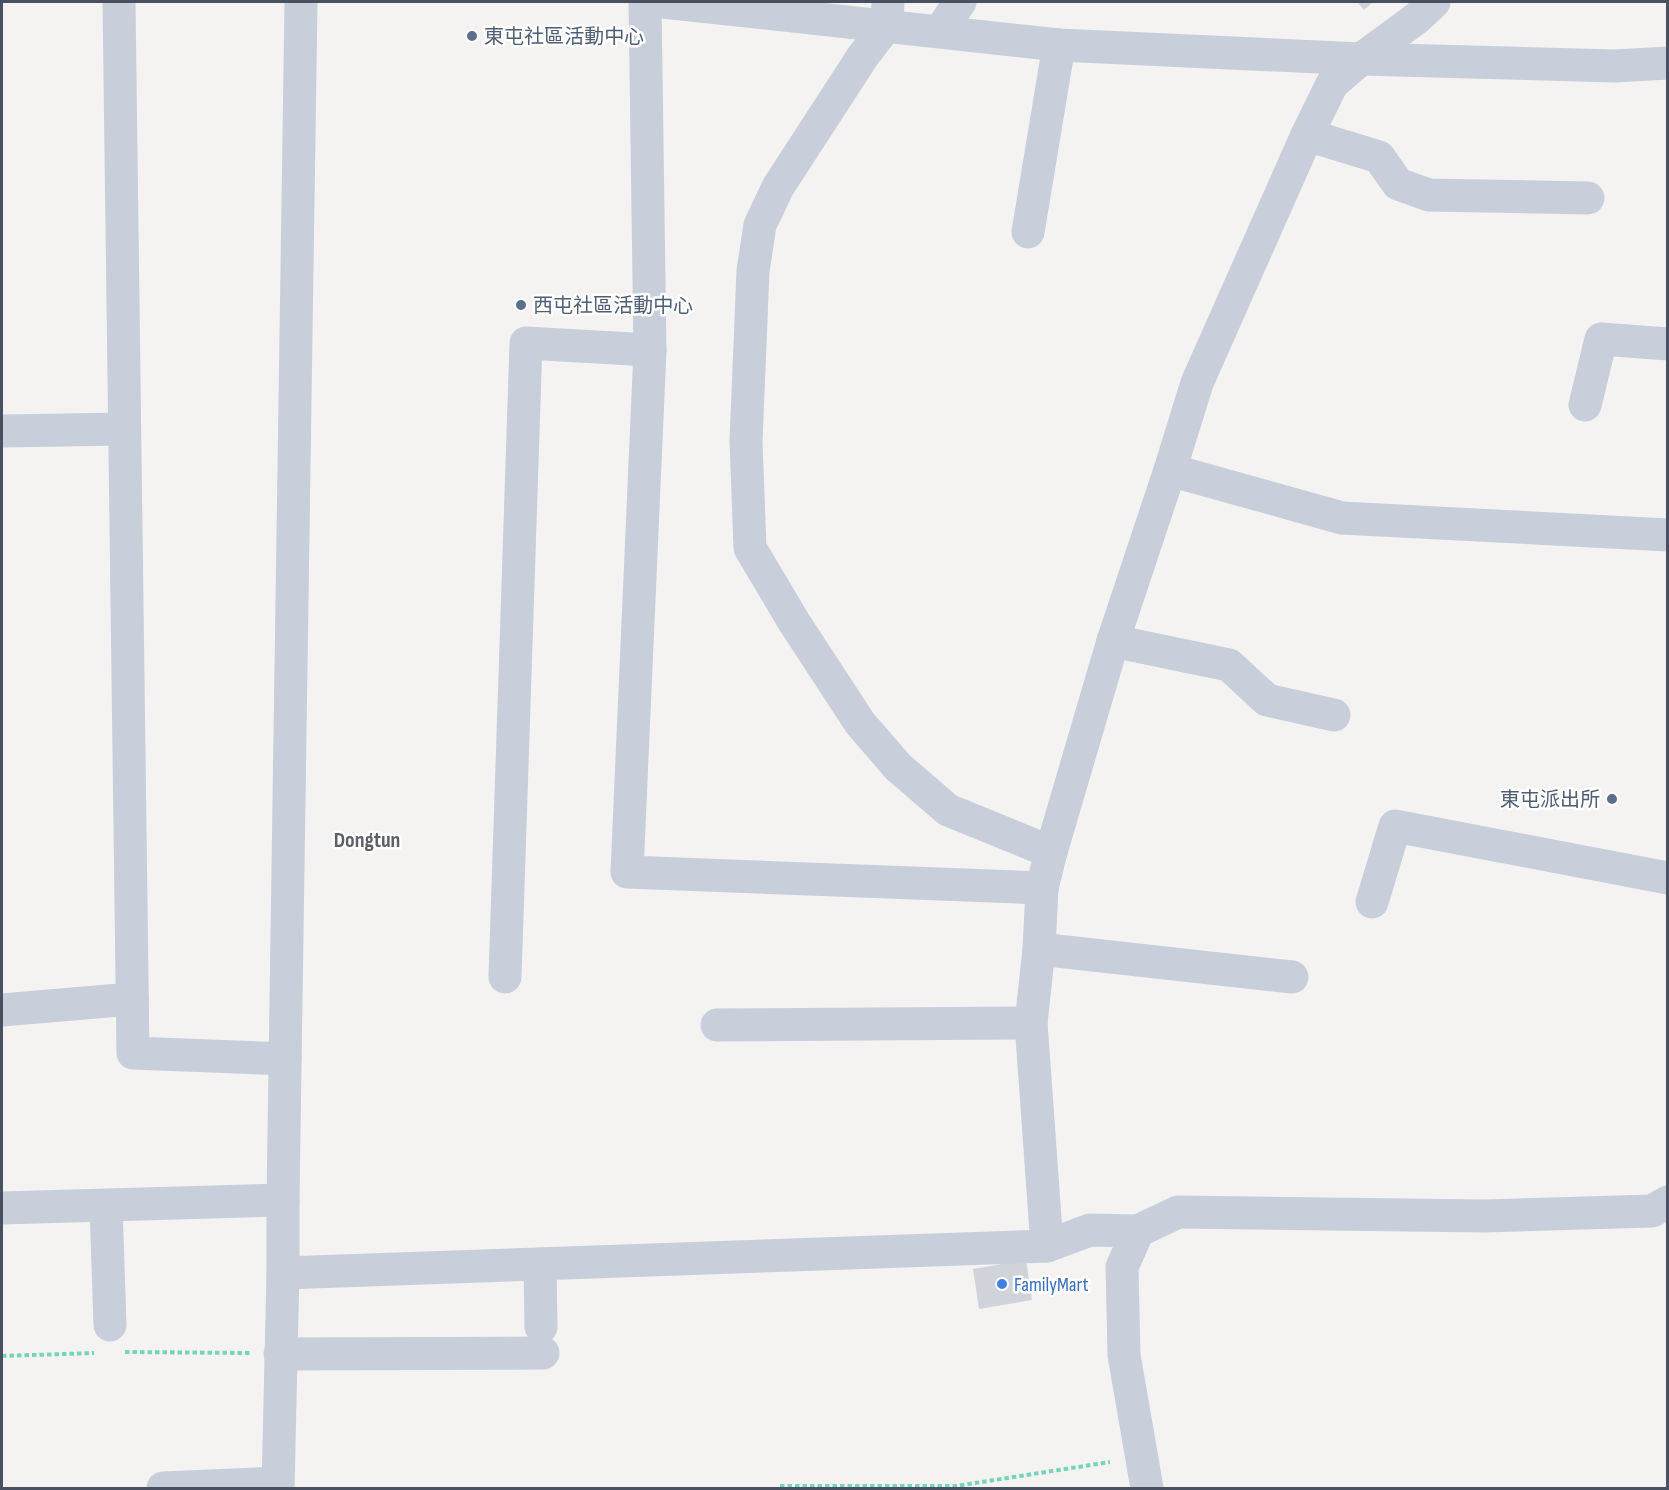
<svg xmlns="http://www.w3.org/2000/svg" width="1669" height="1490" font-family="'Sofia Sans Condensed','Noto Sans TC',sans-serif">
<rect width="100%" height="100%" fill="#f5f3f2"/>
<g fill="#d1d3da">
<polygon points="1357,2 1373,2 1364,10"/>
<polygon points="1026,1260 1032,1300 979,1309 973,1269"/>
</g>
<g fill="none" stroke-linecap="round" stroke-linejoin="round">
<g stroke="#74d5ba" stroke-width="4" stroke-dasharray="4.5 3" stroke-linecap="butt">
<polyline points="125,1352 250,1353"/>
<polyline points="2,1356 94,1353"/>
<polyline points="780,1486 956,1486 1110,1462"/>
</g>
<g stroke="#c9cedb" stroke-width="33">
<polyline points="119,2 133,1053 285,1059"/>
<polyline points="645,2 650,350 627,872 1042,888"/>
<polyline points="663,2 1059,45 1361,59 1615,66 1668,63"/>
<polyline points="888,2 887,25 863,56 778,187 760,225 753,271 746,441 750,548 794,622 860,723 898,767 948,810 1051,852"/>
<polyline points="940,31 960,2"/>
<polyline points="1307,135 1379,157 1398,184 1429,195 1588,198"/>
<polyline points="1028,232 1059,45"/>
<polyline points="1585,405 1601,339 1668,344"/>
<polyline points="2,431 124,429"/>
<polyline points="1170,470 1342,518 1668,535"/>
<polyline points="1113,641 1229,665 1267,700 1334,715"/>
<polyline points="1372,902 1395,826 1668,878"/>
<polyline points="1039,949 1292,977"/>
<polyline points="505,977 526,343 650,350"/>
<polyline points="2,1010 132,999"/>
<polyline points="717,1025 1031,1023"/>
<polyline points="106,1206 110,1325"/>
<polyline points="2,1208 283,1200"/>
<polyline points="1138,1231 1090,1230 1047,1246 1031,1023 1039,949 1042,888 1051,852 1113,641 1170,470 1197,383 1307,135 1332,84 1361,59 1417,18 1434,2"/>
<polyline points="540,1264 541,1327"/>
<polyline points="283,1273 1047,1246"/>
<polyline points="280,1354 543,1353"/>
<polyline points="163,1488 278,1483"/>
<polyline points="278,1488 283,1273 283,1200 301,2"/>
<polyline points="1147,1488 1124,1355 1122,1267 1138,1231 1178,1212 1485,1216 1652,1211 1668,1202"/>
</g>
</g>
<g fill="#5c6f8a" stroke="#fff" stroke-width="2">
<circle cx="472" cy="36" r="6"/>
<circle cx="521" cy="305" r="6"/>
<circle cx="1612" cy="799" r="6"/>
</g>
<circle fill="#3f7fe0" stroke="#fff" stroke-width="2" cx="1002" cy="1284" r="6"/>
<g text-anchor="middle" stroke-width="5" stroke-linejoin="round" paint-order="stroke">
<g font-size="20" fill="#4e5e75" stroke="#fff" text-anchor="start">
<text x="484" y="43">東屯社區活動中心</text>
<text x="533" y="312">西屯社區活動中心</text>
<text x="1600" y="806" text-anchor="end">東屯派出所</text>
</g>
<g font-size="20" fill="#366cbe" stroke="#fff" text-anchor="start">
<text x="1014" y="1291">FamilyMart</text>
</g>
<g font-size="22" font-weight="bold" fill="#5e6068" stroke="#fff">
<text x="367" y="847">Dongtun</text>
</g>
</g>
<rect width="1669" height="1490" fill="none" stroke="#485062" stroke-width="6"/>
</svg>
